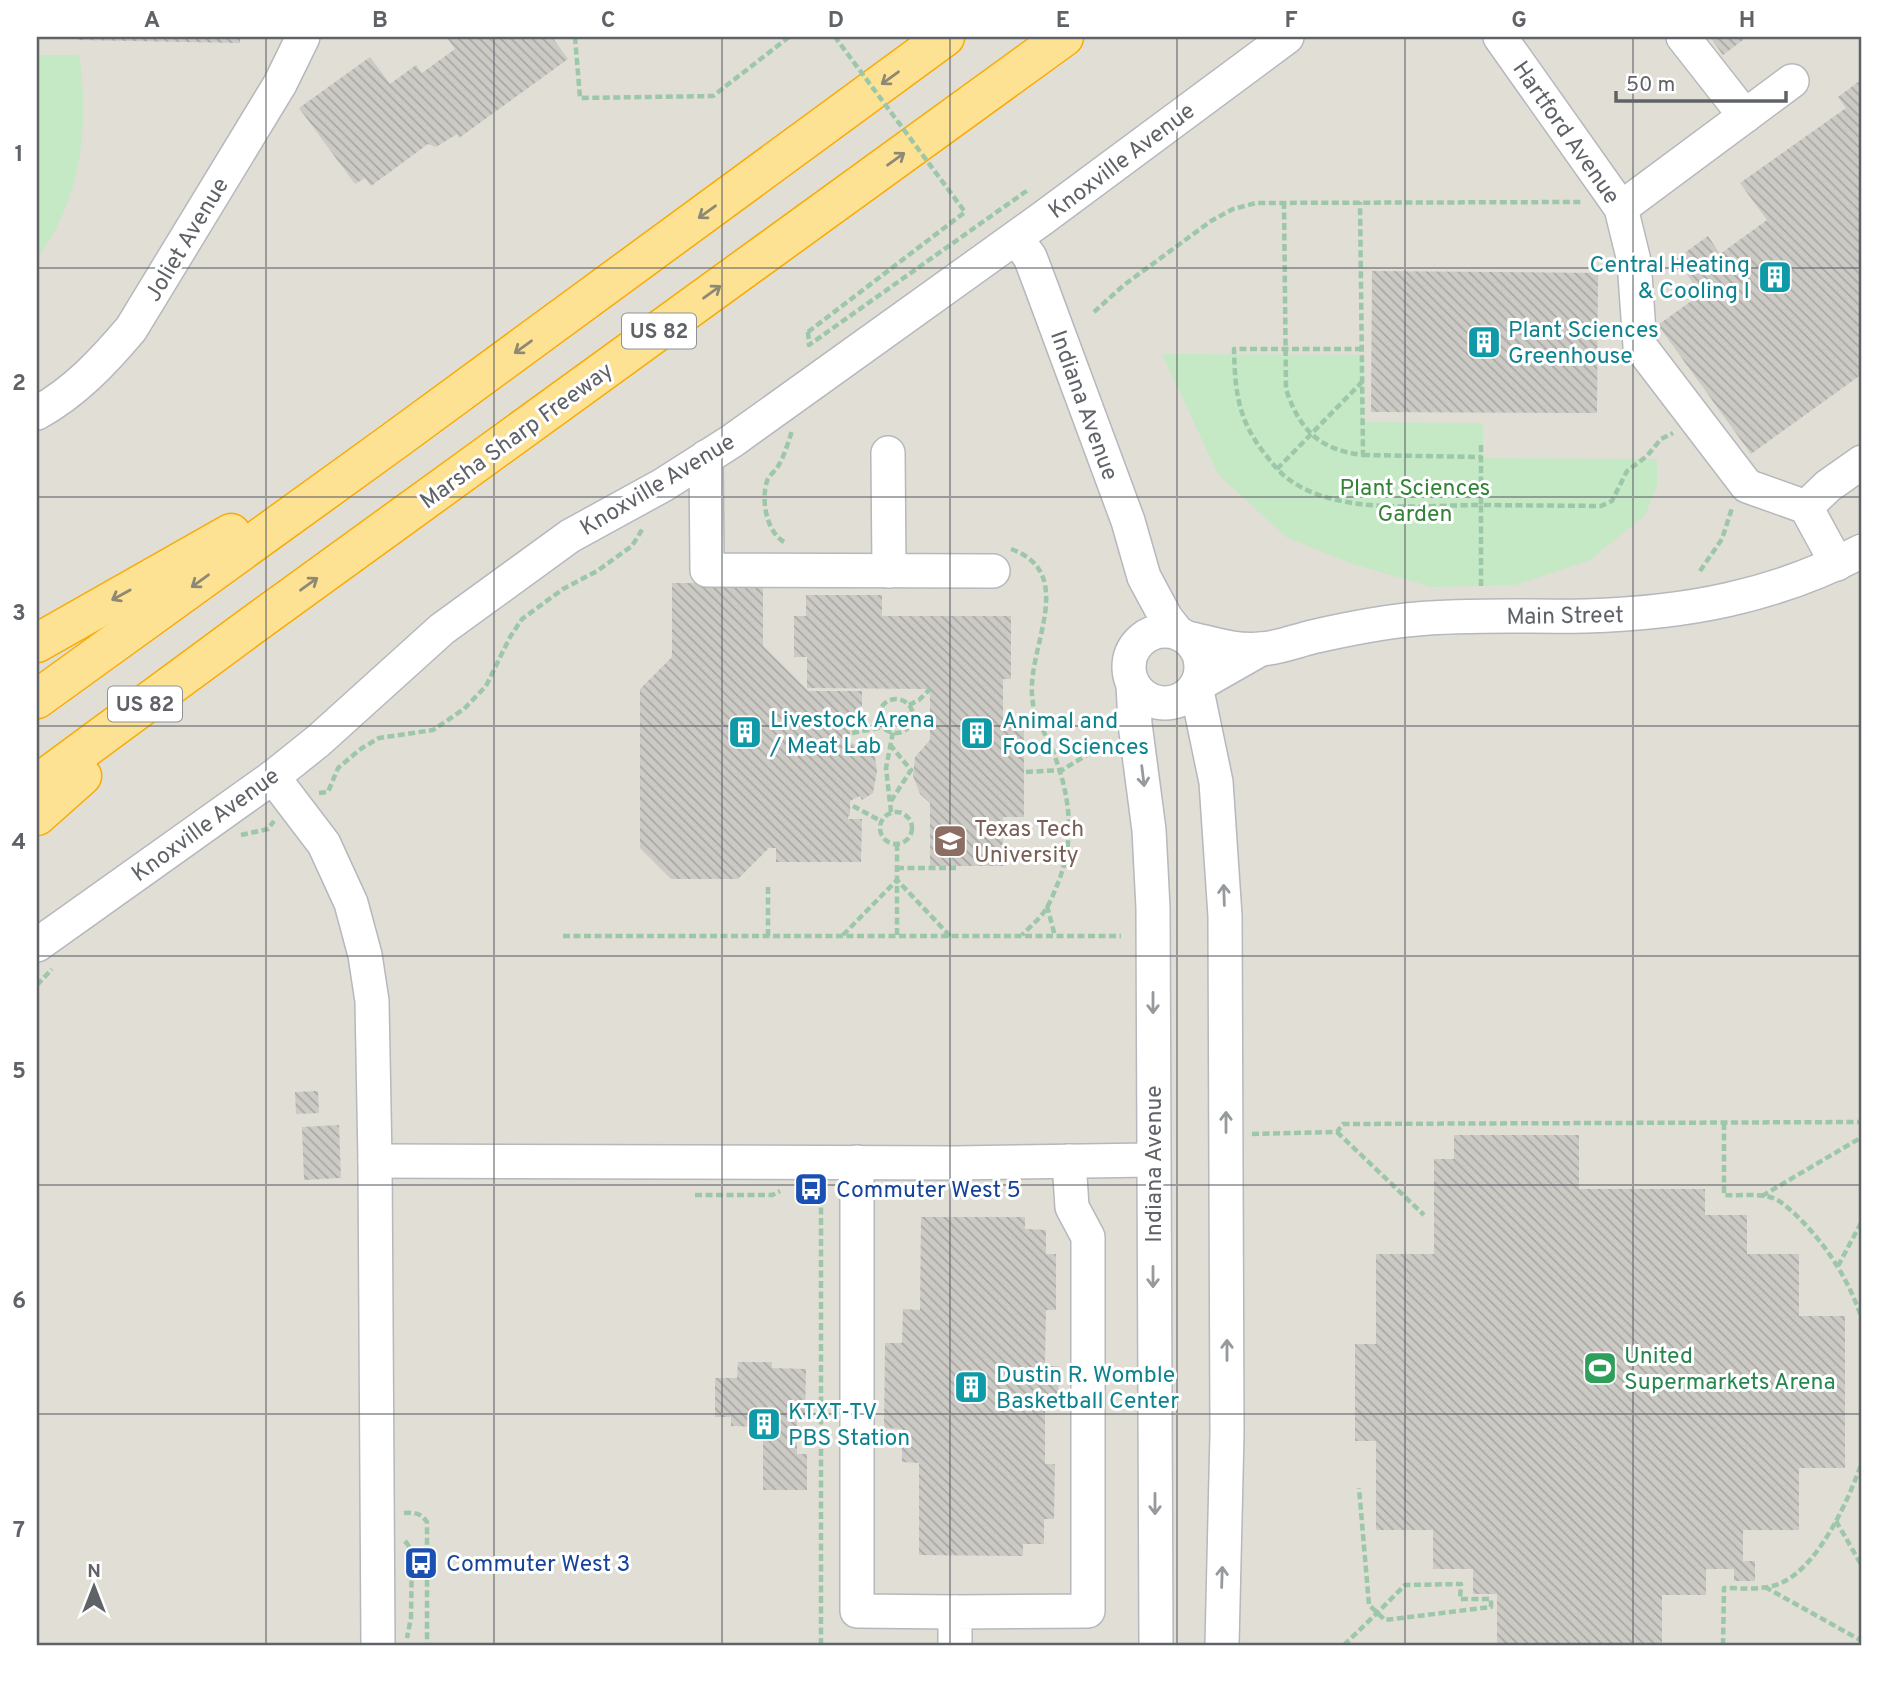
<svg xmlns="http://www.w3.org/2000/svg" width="1899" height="1682" font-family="Overpass,sans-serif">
<defs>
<pattern id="building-back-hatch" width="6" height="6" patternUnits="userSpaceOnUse" patternTransform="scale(1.75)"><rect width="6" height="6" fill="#cccac5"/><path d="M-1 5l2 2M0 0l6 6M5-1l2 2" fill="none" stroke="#a9a8a4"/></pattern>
</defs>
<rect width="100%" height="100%" fill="#f1efe8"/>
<rect fill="#e1ded6" x="37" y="37" width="1825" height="1608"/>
<g fill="#c5e8c5">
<path d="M37,55H79C90,123 81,202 37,258Z"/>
<polygon points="1162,354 1363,355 1363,422 1483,423 1483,458 1657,459 1657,486 1645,515 1590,560 1515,585 1432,587 1353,564 1286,537 1218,474"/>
</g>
<g fill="url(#building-back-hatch)">
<polygon points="78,37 240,37 240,43 78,40"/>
<polygon points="452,37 552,37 568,59 459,138 457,134 436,147 428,144 371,186 365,178 355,184 299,108 370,57 390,84 416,65 422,73 455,49 448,39"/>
<polygon points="1710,37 1747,37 1723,55"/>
<polygon points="1862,79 1862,374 1751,454 1658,325 1701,294 1676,259 1708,236 1720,254 1767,220 1740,183 1846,108 1838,97"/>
<polygon points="1372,271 1598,273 1597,413 1371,412"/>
<polygon points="672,583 763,583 763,646 808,691 862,691 862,725 850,725 850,739 848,741 860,748 863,743 874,750 877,771 873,793 862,800 860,796 850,801 850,815 848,817 848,819 862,819 861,862 776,862 776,848 769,848 738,879 671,879 640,848 640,689 672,657"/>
<polygon points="806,595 882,595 882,616 1011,616 1011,679 1003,679 1003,725 1024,725 1024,817 1003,817 1003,866 930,866 930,803 920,794 913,776 915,757 930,740 930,689 807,688 807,657 794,657 794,616 806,616"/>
<polygon points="318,1091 319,1113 296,1114 295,1092"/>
<polygon points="339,1125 341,1178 304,1180 302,1127"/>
<polygon points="1454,1135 1579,1135 1579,1189 1705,1189 1705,1215 1747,1215 1747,1254 1799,1254 1799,1316 1845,1316 1845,1468 1799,1468 1799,1530 1743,1530 1743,1561 1755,1561 1755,1581 1734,1581 1734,1569 1706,1569 1706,1595 1662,1595 1662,1645 1497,1645 1497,1594 1473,1594 1473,1569 1433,1569 1433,1530 1376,1530 1376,1441 1355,1441 1355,1344 1376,1344 1376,1254 1434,1254 1434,1159 1454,1159"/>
<polygon points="921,1217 1025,1217 1025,1229 1046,1230 1046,1254 1056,1254 1056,1310 1046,1310 1045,1366 1059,1366 1058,1408 1045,1408 1045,1464 1055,1464 1054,1519 1044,1519 1044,1544 1023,1544 1023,1556 919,1555 919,1463 902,1462 902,1429 884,1428 885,1343 902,1343 903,1309 920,1310"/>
<polygon points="738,1362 772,1362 772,1368 806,1369 805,1421 797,1421 797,1454 807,1454 807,1490 763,1490 763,1427 731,1426 731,1417 715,1417 715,1378 737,1378"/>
</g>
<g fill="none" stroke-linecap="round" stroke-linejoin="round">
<g stroke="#b5b8bc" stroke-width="36">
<g id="minor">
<polyline points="1500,37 1621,208 1634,261 1640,346 1747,486 1806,507 1837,564"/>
<polyline points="1683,37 1745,116"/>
<polyline points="1621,208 1792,81"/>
<polyline points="1016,238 1030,257 1041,286 1128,521 1144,577 1166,618 1177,632"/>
<path d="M37,413C75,392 103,362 131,329L280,84L303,37"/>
<polyline points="888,453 889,571"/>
<polyline points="706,457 707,570 993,571"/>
<polyline points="1806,507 1828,486 1862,462"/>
<circle cx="1165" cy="667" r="36"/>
<path d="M1188,638C1211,643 1236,652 1261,649C1278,648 1296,641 1312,637C1347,629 1381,622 1417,619C1473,614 1530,617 1586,616C1686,613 1773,597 1862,551"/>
<polyline points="1133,684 1135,724 1149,830 1153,908 1156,1645"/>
<polyline points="273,777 324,844 351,903 365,955 372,1001 375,1161 378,1645"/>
<polyline points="37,945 273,777 318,741 442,629 570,536 663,485 732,441 1043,218 1287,37"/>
<polyline points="375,1161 955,1163 1152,1160"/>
<polyline points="857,1162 857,1611 955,1612"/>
<polyline points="955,1645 955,1612 1088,1611 1088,1237 1072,1207 1069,1161"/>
<polyline points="1222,1645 1227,1433 1225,916 1216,782 1196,686 1261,649"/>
</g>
</g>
<g stroke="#f9ab00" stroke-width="41">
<g id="highway">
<polyline points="37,643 231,533"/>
<polyline points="37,699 394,441 945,37"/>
<polyline points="37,784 254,624 1064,37"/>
<polyline points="37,816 82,776"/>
</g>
</g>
<g stroke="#9cc7a9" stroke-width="4.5" stroke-dasharray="7 3.5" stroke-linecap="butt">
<polyline points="575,37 580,98 713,96 789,37"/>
<path d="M1284,202L1286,389C1299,429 1319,450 1363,455L1360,202"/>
<polyline points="1094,312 1124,285 1211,221 1233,209 1256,203 1582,202"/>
<polyline points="808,332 809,345 1025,192 1027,196"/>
<path d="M1362,349H1234C1235,392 1238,420 1265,454C1272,463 1279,472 1287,478C1336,516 1422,505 1481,505V589"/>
<polyline points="1481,445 1481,505 1601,506 1612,501 1627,471 1647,456 1661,439 1673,433"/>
<polyline points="1363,455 1481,457"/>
<polyline points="1277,469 1362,382"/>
<path d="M784,542C766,531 761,500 767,481C769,476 774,472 777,468C784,457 788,443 792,431"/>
<path d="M1011,549C1078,573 1028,646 1032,695C1033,716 1044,730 1052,749C1070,794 1076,838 1058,883C1054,892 1050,904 1044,912C1038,920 1029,928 1022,935"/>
<polyline points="1700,571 1722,539 1732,508"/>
<circle cx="896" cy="716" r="17"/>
<polyline points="909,705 919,700 930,689"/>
<polyline points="852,733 884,727"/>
<polyline points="1026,772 1062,770 1092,752 1111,747"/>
<polyline points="319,793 328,792 338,768 362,748 379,738 433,730 464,709 486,686 510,637 522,619 563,589 597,571 632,546 643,528"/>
<polyline points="891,801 911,770 891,746"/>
<polyline points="853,806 881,821"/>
<circle cx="896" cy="828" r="16"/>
<polyline points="891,812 886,768 893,732"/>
<polyline points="241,835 268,829 274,821"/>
<polyline points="897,844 897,936"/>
<polyline points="897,868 956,868"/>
<polyline points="768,887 768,936"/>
<polyline points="1047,906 1055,936"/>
<polyline points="843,935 897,880 950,936"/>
<polyline points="563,936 1121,936"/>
<polyline points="37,985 52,969"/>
<path d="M1724,1123V1195C1740,1196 1758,1193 1773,1198C1781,1201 1788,1208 1795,1214C1826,1244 1848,1278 1862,1319"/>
<polyline points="1337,1132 1424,1215"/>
<polyline points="1252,1134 1337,1132 1343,1124 1862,1122"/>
<polyline points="695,1195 772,1195 780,1191"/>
<polyline points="1762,1196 1862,1137"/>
<polyline points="1838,1266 1862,1221"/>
<path d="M404,1513C414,1512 421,1513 427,1522V1645"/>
<polyline points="1836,1521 1862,1566"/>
<polyline points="405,1541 412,1550 411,1618 407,1638"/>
<polyline points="1765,1587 1862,1641"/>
<polyline points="821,1645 821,1188"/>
<polyline points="1344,1645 1374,1616 1405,1585 1461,1584 1460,1599 1491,1599 1491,1607 1385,1620 1369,1605 1359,1488"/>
<path d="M1723,1645L1724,1588C1742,1588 1766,1591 1783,1582C1820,1564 1849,1499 1862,1462"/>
</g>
<use href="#minor" stroke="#fff" stroke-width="33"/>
<use href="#highway" stroke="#fde293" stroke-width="38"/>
<polyline stroke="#9cc7a9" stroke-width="4.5" stroke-dasharray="7 3.5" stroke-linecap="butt" points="808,332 965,212 835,37"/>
</g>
<defs><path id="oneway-shaft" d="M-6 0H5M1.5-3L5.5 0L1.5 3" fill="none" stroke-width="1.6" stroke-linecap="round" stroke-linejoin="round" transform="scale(1.75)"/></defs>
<g stroke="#8e8975">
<use href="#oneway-shaft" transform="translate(890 78) rotate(144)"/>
<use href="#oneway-shaft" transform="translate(896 159) rotate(-36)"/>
<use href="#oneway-shaft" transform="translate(707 212) rotate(144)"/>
<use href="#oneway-shaft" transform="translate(712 292) rotate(-36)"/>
<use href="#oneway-shaft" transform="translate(523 347) rotate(144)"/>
<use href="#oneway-shaft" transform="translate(200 581) rotate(144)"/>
<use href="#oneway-shaft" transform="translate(309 584) rotate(-36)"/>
<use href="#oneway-shaft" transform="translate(121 595) rotate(151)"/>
</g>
<g stroke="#979a9d">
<use href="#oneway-shaft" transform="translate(1143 776) rotate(83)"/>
<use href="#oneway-shaft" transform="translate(1224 895) rotate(-92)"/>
<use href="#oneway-shaft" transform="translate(1153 1003) rotate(90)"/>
<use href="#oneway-shaft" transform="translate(1226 1122) rotate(-90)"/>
<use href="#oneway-shaft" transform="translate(1153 1277) rotate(90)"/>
<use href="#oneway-shaft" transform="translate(1227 1350) rotate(-90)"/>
<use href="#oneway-shaft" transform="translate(1155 1504) rotate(90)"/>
<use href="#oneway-shaft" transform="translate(1222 1577) rotate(-88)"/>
</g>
<path fill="none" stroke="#5f6368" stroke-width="2" stroke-opacity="0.55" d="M266,37V1645M494,37V1645M722,37V1645M950,37V1645M1177,37V1645M1405,37V1645M1633,37V1645M37,268H1862M37,497H1862M37,726H1862M37,956H1862M37,1185H1862M37,1414H1862"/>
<defs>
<g id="building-square" transform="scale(1.75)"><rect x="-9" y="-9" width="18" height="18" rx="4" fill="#0f9aa8" stroke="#fff"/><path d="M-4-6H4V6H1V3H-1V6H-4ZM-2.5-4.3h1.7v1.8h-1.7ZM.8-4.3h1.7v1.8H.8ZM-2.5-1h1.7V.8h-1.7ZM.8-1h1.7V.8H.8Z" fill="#fff"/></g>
<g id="university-square" transform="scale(1.75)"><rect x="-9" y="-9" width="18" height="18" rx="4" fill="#8d6e63" stroke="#fff"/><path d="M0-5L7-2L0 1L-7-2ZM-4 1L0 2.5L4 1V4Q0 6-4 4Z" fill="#fff"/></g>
<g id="bus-square" transform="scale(1.75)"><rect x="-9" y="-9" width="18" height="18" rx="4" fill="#1a4fb4" stroke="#fff"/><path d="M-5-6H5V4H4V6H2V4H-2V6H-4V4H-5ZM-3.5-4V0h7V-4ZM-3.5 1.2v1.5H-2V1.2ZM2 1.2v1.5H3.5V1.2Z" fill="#fff"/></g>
<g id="stadium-square" transform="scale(1.75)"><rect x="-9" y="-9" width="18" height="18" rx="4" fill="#2e9e5b" stroke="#fff"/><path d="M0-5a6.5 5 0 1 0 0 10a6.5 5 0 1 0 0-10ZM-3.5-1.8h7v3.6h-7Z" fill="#fff"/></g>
</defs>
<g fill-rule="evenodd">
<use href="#building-square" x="1775" y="277"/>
<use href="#building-square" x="1484" y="342"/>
<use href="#building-square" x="745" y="732"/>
<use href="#building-square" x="977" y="733"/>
<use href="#university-square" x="950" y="841"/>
<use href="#bus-square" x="811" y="1189"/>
<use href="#stadium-square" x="1600" y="1368"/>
<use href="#building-square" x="971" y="1387"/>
<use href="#building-square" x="764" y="1424"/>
<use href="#bus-square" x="421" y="1563"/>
</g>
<g text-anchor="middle" stroke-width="6" stroke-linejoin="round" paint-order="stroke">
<g fill="#fff" stroke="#8f9295" stroke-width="2">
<rect x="622" y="313.5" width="74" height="35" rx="5"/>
<rect x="108" y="686.5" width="74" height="35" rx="5"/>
</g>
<g font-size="21" font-weight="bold" fill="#5f6368">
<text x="659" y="338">US 82</text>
<text x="145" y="711">US 82</text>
</g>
<g font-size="23" fill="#5f6368" stroke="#fff">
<text transform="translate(1567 132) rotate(55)" y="8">Hartford Avenue</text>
<text transform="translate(1121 160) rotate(-37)" y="8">Knoxville Avenue</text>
<text transform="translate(186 239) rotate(-59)" y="8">Joliet Avenue</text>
<text transform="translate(1085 405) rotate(70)" y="8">Indiana Avenue</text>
<text transform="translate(516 435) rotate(-36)" y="8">Marsha Sharp Freeway</text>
<text transform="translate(657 484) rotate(-31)" y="8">Knoxville Avenue</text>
<text transform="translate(1565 615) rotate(-1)" y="8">Main Street</text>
<text transform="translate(205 824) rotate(-36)" y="8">Knoxville Avenue</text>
<text transform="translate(1153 1164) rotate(-90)" y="8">Indiana Avenue</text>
</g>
<g font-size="23" fill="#0d838f" stroke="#fff" text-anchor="start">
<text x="1750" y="272" text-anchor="end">Central Heating<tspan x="1750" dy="26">&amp; Cooling I</tspan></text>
<text x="1508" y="337">Plant Sciences<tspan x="1508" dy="26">Greenhouse</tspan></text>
<text x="770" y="727">Livestock Arena<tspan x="770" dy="26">/ Meat Lab</tspan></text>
<text x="1002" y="728">Animal and<tspan x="1002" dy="26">Food Sciences</tspan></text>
<text x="996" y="1382">Dustin R. Womble<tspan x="996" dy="26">Basketball Center</tspan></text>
<text x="788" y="1419">KTXT-TV<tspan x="788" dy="26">PBS Station</tspan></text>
</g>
<g font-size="23" fill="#348238" stroke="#fff">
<text x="1415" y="495">Plant Sciences<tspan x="1415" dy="26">Garden</tspan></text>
</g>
<g font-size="23" fill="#785e54" stroke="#fff" text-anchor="start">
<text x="974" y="836">Texas Tech<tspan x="974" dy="26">University</tspan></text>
</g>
<g font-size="23" fill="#164399" stroke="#fff" text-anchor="start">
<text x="836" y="1197">Commuter West 5</text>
<text x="446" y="1571">Commuter West 3</text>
</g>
<g font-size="23" fill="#27864d" stroke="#fff" text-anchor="start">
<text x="1624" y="1363">United<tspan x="1624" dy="26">Supermarkets Arena</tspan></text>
</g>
</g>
<rect width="1899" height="1682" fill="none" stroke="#ffffff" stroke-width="77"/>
<g transform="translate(94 1587)" stroke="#ffffff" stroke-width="5" paint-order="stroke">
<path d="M0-5L12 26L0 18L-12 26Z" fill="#5f6368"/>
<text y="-10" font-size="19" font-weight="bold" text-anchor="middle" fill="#5f6368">N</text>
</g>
<path d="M1616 91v10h170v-10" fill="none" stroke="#5f6368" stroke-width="3.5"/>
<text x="1626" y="91" font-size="21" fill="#5f6368" stroke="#ffffff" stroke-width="5" paint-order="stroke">50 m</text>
<rect x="38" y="38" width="1822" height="1606" fill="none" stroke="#5f6368" stroke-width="2.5"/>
<g font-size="23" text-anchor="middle" font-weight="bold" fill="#5f6368">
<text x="152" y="27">A</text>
<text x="380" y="27">B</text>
<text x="608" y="27">C</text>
<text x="836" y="27">D</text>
<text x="1063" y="27">E</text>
<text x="1291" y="27">F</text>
<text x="1519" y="27">G</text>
<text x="1747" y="27">H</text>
<text x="19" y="161">1</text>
<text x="19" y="390">2</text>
<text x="19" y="620">3</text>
<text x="19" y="849">4</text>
<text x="19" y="1078">5</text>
<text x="19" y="1308">6</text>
<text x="19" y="1537">7</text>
</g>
</svg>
